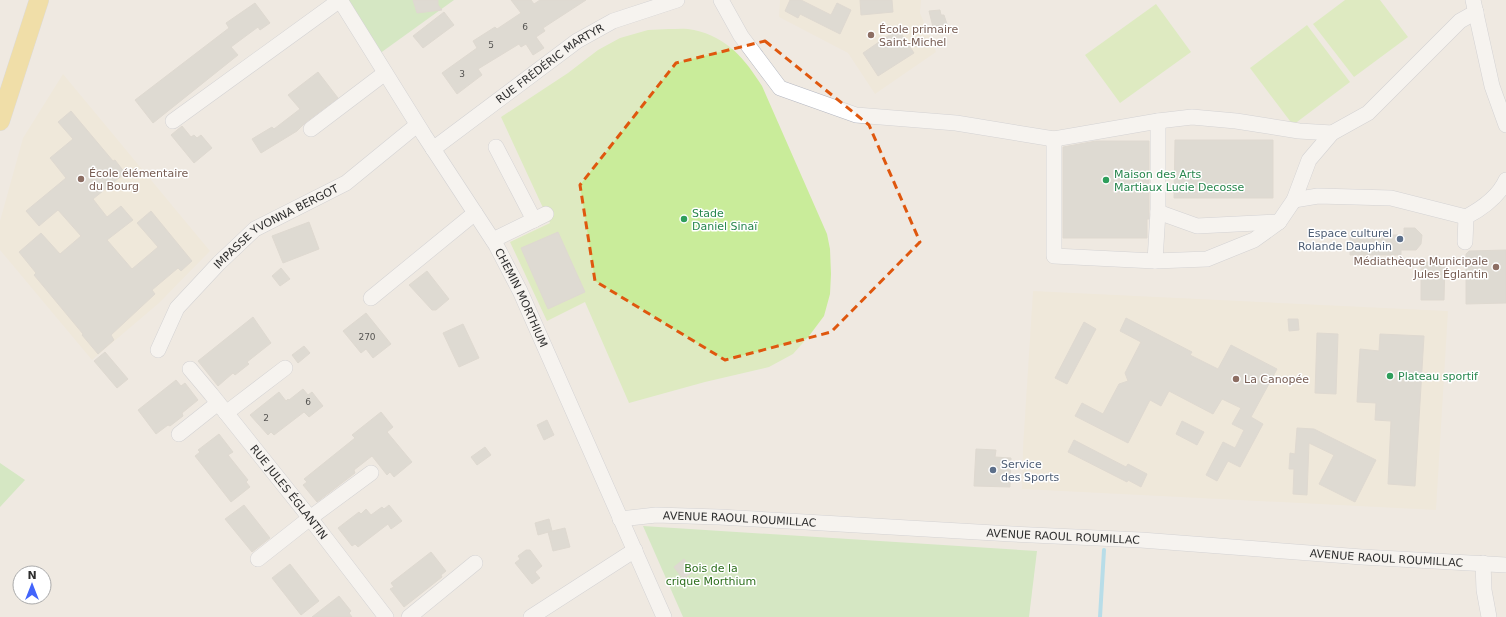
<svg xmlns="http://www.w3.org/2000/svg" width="1506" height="617" font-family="'DejaVu Sans',sans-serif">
<rect width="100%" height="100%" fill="#efe9e1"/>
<g fill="#f0e6d1">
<polygon points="780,0 921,0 920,13 936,52 875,94 848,53 779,17"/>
<polygon points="63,74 210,251 159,303 92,360 0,250 0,221 23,138"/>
<polygon points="1033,291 1448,311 1436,510 1022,489 1023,447"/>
</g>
<g fill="#b6e59e">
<polygon points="346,0 454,0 379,54"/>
<polygon points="0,463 25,480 0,507"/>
<polygon points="643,526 1037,551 1029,617 683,617"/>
</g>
<g fill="#c9ec9a">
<polygon points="1345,0 1380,0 1408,37 1354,77 1313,24"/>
<polygon points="1156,4 1191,52 1120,103 1085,55"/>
<polygon points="1307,25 1350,82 1293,125 1250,68"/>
<path d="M669,29C677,29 686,28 694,30C727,37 745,59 762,86L827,234L830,249L831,274L830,294L824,316L809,336L793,354L769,367L705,382L629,403L585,302L547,321L510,242L550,223L501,117L568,73L598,50L620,38L648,30Z"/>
</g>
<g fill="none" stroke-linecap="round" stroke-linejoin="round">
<polyline stroke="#75cff0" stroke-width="4" points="1100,617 1104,550"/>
</g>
<g fill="#cbc7bf" stroke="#cbc5ba">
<polygon points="413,0 438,0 438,5 442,10 417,13"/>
<polygon points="511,0 531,0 534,4 540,0 586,0 543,28 545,31 536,37 544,48 533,55 526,44 521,47 519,44 478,69 482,75 457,94 442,73 477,48 473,41 495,27 497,29 521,13"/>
<polygon points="790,0 801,0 831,15 837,3 851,10 840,34 800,14 798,18 785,11"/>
<polygon points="860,0 892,0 893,12 861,15"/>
<polygon points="255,3 270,23 260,30 258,27 231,47 238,55 153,123 135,100 229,28 226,23"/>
<polygon points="940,10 941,15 944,15 947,24 933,27 929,11"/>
<polygon points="444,12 454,25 423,48 413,36"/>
<polygon points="898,29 914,53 878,76 863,53"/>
<polygon points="318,72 338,98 306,122 297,131 261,153 252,139 272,127 274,129 300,109 288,95"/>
<polygon points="71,111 113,161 115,160 125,173 93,199 107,217 121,206 133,220 107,240 132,269 158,247 137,223 151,211 192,261 181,271 178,268 152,290 155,294 111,335 114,340 98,354 82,335 83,334 34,275 36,273 19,252 41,233 60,254 81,236 58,210 39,226 26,211 66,178 50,158 73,139 58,122"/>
<polygon points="182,126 191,137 194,135 197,138 201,135 212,148 194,163 171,135"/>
<polygon points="1175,140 1273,140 1273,198 1174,198"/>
<polygon points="1096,141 1149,141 1149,219 1147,219 1147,238 1063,238 1063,147"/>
<polygon points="309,222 319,249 283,263 272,236"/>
<polygon points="1404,228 1415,228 1422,235 1421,244 1416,250 1401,250 1401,255 1350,255 1350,235 1404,235"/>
<polygon points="558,232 585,292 548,309 521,248"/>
<polygon points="1506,250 1506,303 1466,304 1466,254 1469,251"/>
<polygon points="1421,262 1445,262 1444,300 1421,300"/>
<polygon points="281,268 290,279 280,286 272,276"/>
<polygon points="427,271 449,299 436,310 432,310 409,285"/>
<polygon points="366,313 391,344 373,358 366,349 361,353 343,331"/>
<polygon points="253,317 271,343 247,362 249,364 235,375 233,373 218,386 198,361"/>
<polygon points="1126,318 1192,352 1190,355 1218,369 1231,345 1277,369 1251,417 1263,424 1240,467 1228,461 1217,481 1206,475 1223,442 1235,448 1244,430 1232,424 1241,408 1222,399 1213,414 1169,391 1161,406 1150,400 1128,443 1075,416 1082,403 1103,414 1119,384 1128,381 1125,373 1141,342 1120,331"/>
<polygon points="1288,319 1298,319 1299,330 1289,331"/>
<polygon points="1084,322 1096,329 1067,384 1055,378"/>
<polygon points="463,324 479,358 459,367 443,333"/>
<polygon points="1317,333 1338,334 1336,394 1315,393"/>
<polygon points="1380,334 1424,336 1415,486 1388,484 1391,421 1375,420 1376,403 1357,402 1360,349 1379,351"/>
<polygon points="304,346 310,353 298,363 292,355"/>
<polygon points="105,352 128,379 117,388 94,361"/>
<polygon points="176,380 181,386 185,383 198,400 182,413 183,416 170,426 168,425 156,434 138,410"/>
<polygon points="303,389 308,395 312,392 323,406 309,417 304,412 274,435 271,432 268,435 250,415 279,392 286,401 288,399 289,400"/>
<polygon points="381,412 393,427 387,432 412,462 394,477 390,472 387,475 372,456 354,470 355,473 317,502 303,485 307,482 304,479 355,438 352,435"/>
<polygon points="547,420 554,435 544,440 537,425"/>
<polygon points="1182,421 1204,432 1197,445 1176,434"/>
<polygon points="1297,428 1314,429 1376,460 1355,502 1319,484 1334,455 1309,443 1307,495 1293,494 1294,469 1289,469 1290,453 1295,454"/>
<polygon points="219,434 233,452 228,455 248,480 246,482 250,487 231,502 195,456 200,452 198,450"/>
<polygon points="1074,440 1126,467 1128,464 1147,474 1141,487 1128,480 1127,482 1068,452"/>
<polygon points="485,447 491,455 477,465 471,457"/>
<polygon points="976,449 996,450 995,457 1011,458 1010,487 974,486"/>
<polygon points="244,505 270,538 252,552 225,519"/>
<polygon points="389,505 402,521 391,529 388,524 358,547 355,544 352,546 338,528 359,512 361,514 366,509 371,515 382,507 384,509"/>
<polygon points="549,519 552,531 538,535 535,523"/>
<polygon points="565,528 570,547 553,551 548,532"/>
<polygon points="526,550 530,550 542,566 535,572 540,578 532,584 515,563 520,559 518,556"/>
<polygon points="431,552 446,571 441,575 442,577 404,607 390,589 394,587 391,583"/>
<polygon points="684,559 693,572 683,579 674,567"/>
<polygon points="290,564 319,601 301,615 272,578"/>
<polygon points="339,596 351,611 349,613 352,617 312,617"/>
</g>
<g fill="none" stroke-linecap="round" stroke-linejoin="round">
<g stroke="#b4b7c1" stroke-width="16">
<g id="minor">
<path id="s1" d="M340,0L424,135L496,245L520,291L664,617"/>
<polyline points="721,0 741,36 780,88 856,115 956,123 1054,139 1158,121 1192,117 1236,121 1299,131 1332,133"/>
<polyline points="1473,0 1492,86 1506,125"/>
<polyline points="173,121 340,0"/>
<polyline points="311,129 385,73"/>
<polyline points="1054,139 1054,256 1155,261 1207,259 1254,240 1279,222 1294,200 1309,160 1332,133 1368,113 1460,21 1476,12"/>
<polyline points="496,147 534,220"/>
<path id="s2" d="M433,149L577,41L613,21L677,0"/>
<path d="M1294,200L1318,196L1391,198L1466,217C1481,209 1499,196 1506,180"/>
<polyline points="1158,212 1197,226 1279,222"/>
<polyline points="493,240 546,214"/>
<polyline points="1465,242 1466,217"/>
<polyline points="1155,261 1158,212 1158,121"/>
<polyline points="371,298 475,213"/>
<path id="s3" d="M158,350L177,308L219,263L255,229L346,183L417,125"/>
<path id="s4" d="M190,369L211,394L310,518L386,617"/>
<polyline points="226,413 285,368"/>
<polyline points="179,434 218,403"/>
<path id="s5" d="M620,519L656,515L719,517L1012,534L1141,540L1362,557L1506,565"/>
<polyline points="258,559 310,518 371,473"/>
<polyline points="1483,563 1484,590 1489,617"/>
<polyline points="409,617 475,563"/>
<polyline points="531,617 635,550"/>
</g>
</g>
<g stroke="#c9c9c9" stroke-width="20">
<polyline id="major" points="0,121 39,0"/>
</g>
<use href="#minor" stroke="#fff" stroke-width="15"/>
<use href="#major" stroke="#f2d163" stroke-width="19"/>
</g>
<path d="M0 0H1506V617H0ZM765,41L869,125L920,242L831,332L725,360L595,281L580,185L676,63Z" fill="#efe9e1" fill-opacity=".55" fill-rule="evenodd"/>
<path fill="none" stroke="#df570e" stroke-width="3" stroke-dasharray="8 5" stroke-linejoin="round" d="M765,41L869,125L920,242L831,332L725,360L595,281L580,185L676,63Z"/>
<g fill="#8d6e63" stroke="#fff" stroke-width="1.5">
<circle cx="871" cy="35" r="4"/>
<circle cx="81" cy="179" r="4"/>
<circle cx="1496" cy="267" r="4"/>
<circle cx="1236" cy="379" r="4"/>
</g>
<g fill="#2e9e5b" stroke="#fff" stroke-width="1.5">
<circle cx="1106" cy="180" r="4"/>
<circle cx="684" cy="219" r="4"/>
<circle cx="1390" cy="376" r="4"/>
</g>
<g fill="#5c6f8a" stroke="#fff" stroke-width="1.5">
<circle cx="1400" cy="239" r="4"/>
<circle cx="993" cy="470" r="4"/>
</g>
<g text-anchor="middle" stroke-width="3" stroke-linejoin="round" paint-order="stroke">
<g font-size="9" fill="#555452">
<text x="525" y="30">6</text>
<text x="491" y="48">5</text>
<text x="462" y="77">3</text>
<text x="367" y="340">270</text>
<text x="308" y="405">6</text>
<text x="266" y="421">2</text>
</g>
<g font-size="11" fill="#785e54" stroke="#fff" text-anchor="start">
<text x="879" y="33">École primaire<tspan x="879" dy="13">Saint-Michel</tspan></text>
<text x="89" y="177">École élémentaire<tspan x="89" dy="13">du Bourg</tspan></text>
<text x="1488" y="265" text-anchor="end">Médiathèque Municipale<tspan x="1488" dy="13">Jules Églantin</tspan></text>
<text x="1244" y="383">La Canopée</text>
</g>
<g font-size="11" fill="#2e2e2e" stroke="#fff">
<text dy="4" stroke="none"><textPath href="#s2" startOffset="145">RUE FRÉDÉRIC MARTYR</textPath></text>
<text dy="4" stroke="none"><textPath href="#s3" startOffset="176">IMPASSE YVONNA BERGOT</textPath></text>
<text dy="4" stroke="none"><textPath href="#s1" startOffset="349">CHEMIN MORTHIUM</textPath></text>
<text dy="4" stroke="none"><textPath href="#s4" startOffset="158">RUE JULES ÉGLANTIN</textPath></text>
<text dy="4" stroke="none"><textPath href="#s5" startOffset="120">AVENUE RAOUL ROUMILLAC</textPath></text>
<text dy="4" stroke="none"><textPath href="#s5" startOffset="444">AVENUE RAOUL ROUMILLAC</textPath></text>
<text dy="4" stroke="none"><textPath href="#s5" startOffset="768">AVENUE RAOUL ROUMILLAC</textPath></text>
</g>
<g font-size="11" fill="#27864d" stroke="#fff" text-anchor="start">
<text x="1114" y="178">Maison des Arts<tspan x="1114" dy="13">Martiaux Lucie Decosse</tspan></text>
<text x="692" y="217">Stade<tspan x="692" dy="13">Daniel Sinaï</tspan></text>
<text x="1398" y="380">Plateau sportif</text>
</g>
<g font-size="11" fill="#4e5e75" stroke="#fff" text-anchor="end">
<text x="1392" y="237">Espace culturel<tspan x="1392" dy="13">Rolande Dauphin</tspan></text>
<text x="1001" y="468" text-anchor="start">Service<tspan x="1001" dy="13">des Sports</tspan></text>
</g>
<g font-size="11" fill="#2c6e1b" stroke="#fff">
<text x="711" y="572">Bois de la<tspan x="711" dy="13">crique Morthium</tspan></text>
</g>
</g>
<g transform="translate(32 585)"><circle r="19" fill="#ffffff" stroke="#ababab"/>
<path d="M0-3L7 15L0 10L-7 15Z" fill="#4264fb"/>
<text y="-6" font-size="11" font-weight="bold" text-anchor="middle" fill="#2e2e2e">N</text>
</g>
</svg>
